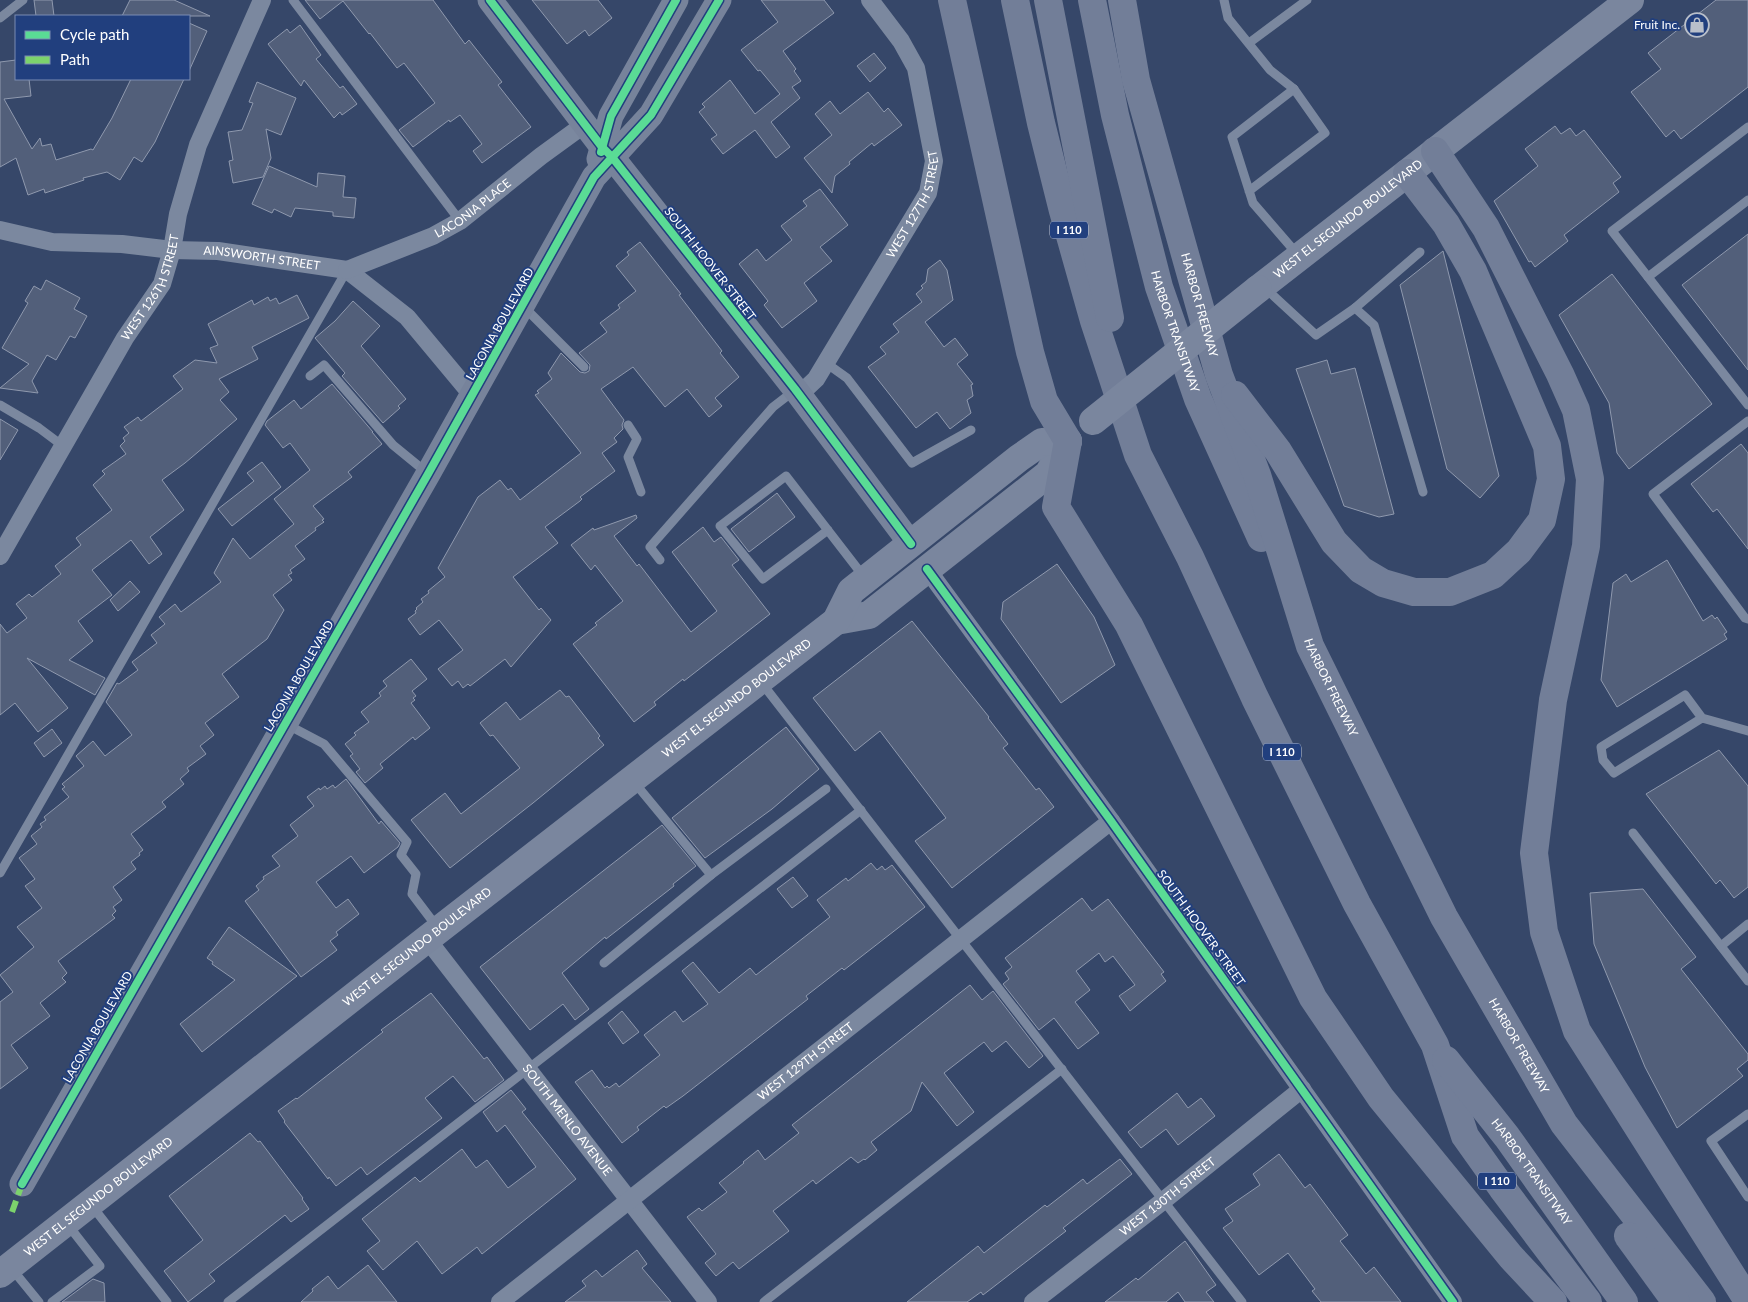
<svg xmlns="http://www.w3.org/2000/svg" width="1748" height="1302" font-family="Lato,sans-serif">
<rect width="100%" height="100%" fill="#364769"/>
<g fill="#525f7a" stroke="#8f99ae">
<polygon points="34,0 52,0 54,16 36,16"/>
<polygon points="130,0 174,0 210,16 122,16"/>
<polygon points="305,0 433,0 465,44 469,40 502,82 498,85 531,127 482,163 473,151 482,144 460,115 450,122 449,120 413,147 399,130 435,103 404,63 397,68 370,33 369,34 343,1 320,19"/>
<polygon points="532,0 598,0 612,18 589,36 585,30 567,44"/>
<polygon points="761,0 824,0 834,13 783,51 796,69 794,71 801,81 792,87 800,98 771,122 790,147 776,158 755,130 723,154 711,139 717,135 699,112 705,107 702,104 730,80 755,114 780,94 760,70 758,71 741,50 778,22"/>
<polygon points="1716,0 1748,0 1748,87 1681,139 1674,130 1666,137 1631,92 1661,69 1648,53"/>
<polygon points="189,23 207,31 189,71"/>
<polygon points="300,25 321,55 316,59 340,88 343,86 357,104 342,115 340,112 334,118 304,80 301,86 268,44 287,29 290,33"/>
<polygon points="874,53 886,68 870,82 857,66"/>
<polygon points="16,60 16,79 29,79 31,96 4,99 32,149 40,138 42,146 51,144 56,160 91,149 93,150 112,118 131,79 184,79 155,142 142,162 134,157 120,180 107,172 83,178 84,180 45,193 44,189 28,195 16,158 0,167 0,62"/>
<polygon points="257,82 296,98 281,135 266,129 271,158 263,177 233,183 229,161 233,160 228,132 242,130 253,103 249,102"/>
<polygon points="868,92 884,112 888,108 902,125 874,146 872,143 849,162 850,164 835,176 832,193 804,158 832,135 815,114 830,101 840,114"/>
<polygon points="1555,126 1561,134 1570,128 1576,136 1584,130 1621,177 1613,183 1619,192 1564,235 1568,241 1535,267 1531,261 1529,262 1494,201 1538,166 1525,149"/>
<polygon points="269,166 317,187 318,173 345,176 343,197 356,198 354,218 333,216 333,212 295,208 291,217 274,209 272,213 252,204"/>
<polygon points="820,189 848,225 820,247 832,261 804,283 817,301 782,328 764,305 768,301 739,264 757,249 766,261 792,240 781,226 807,206 803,201"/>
<polygon points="1748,234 1748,370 1682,285"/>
<polygon points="640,242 681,294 679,295 722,351 720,353 739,377 715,398 722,406 709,417 687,389 665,407 633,367 601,389 624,420 622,425 623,429 614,438 617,442 602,453 615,471 580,497 582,499 580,501 545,527 558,543 513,577 539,610 541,608 551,620 511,667 505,659 470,686 468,684 463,688 458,681 452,686 438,669 463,650 439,620 420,635 408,619 416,613 415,611 417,609 416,608 423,602 421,599 429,593 428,591 445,577 438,568 478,497 500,480 508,490 511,488 520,500 581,453 535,395 539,393 537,391 552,379 548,373 561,353 580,372 585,373 589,371 590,365 579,353 607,332 600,323 620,308 618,305 636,291 616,266 629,255 627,252"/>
<polygon points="1443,251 1499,476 1480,498 1447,469 1400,285"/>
<polygon points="940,260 947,270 953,300 925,322 944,347 955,338 968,355 957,364 973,384 971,385 973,396 967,400 971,413 950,429 937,412 916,428 868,367 886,354 880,347 899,332 893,324 922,302 916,294 923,288 921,286 926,282 928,269"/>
<polygon points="1612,274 1712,404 1629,469 1617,453 1609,403 1559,315"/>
<polygon points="46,280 80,298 74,309 87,316 75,338 70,336 56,360 47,355 32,381 38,393 0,388 29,364 2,348 28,303 25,301 34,286 41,290"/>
<polygon points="297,295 309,318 252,347 258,359 219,379 229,392 220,400 237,419 185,463 162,480 184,510 150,537 162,554 149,564 131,540 92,570 112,595 78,621 93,641 69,660 105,678 95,695 27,658 68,708 38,732 15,703 0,715 0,624 7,633 27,618 16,604 29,594 32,597 61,574 55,566 81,545 76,538 112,510 93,485 105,474 102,471 126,454 120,446 125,441 123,438 129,433 124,427 138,417 141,421 183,389 173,376 195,360 217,363 210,348 218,345 208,324 252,300 254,305 268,297 270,301 276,298 279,304"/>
<polygon points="353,301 380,326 361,346 406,399 398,406 400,408 383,423 342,376 345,373 315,338 335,321"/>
<polygon points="1327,360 1331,374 1355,368 1394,514 1379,517 1344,506 1296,369"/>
<polygon points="332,384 373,432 372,432 382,444 348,472 352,477 313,506 324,519 322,520 324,522 315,528 316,530 295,546 305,559 290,570 292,573 288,575 292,580 273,595 284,610 267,639 222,674 239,697 205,723 214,735 200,746 206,754 187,768 189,771 180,779 184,784 162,802 166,807 131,834 143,850 139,853 140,855 131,862 136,869 113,887 122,900 113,907 116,911 112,915 115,918 58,961 67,973 62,978 66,982 40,1003 50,1016 11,1045 28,1068 0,1089 0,1002 13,992 0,975 34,947 17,927 42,908 25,886 35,879 19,858 37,844 31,836 42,827 40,824 46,820 44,817 69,797 62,789 65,787 62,784 84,766 76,756 93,741 105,756 132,735 106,702 117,683 119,684 138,670 132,662 157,643 151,635 165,624 159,617 175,604 181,612 221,582 214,573 233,538 250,559 294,524 274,499 310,470 290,443 283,448 265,425 267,421 294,400 301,409"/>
<polygon points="0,419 18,430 0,460"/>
<polygon points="1741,444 1748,453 1748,549 1717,509 1713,512 1691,484"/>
<polygon points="262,462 281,487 232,526 218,509 254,481 247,473"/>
<polygon points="777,493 795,517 749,552 731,529"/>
<polygon points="636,515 637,518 614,536 637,566 639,564 691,632 717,611 672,552 703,527 714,542 721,537 739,560 732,565 770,614 684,681 683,679 654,702 656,705 634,722 573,644 597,625 595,623 623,601 595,565 591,570 571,545 593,528 594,530"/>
<polygon points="1667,560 1703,621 1712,615 1715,619 1717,617 1727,632 1724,634 1727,639 1617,707 1601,680 1613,583 1626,574 1631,582"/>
<polygon points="1057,564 1094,617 1115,665 1061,703 1001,619 1003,602"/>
<polygon points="130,581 140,592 118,611 110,600"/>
<polygon points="912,621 989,717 988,718 1008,744 1003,748 1036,790 1039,788 1054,807 952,888 915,841 946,818 880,731 855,751 813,698"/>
<polygon points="411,659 427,679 412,691 416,696 413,698 415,700 411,703 430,728 415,740 413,737 380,764 383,768 365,783 356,772 360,769 350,756 353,754 345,744 356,735 354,733 369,722 361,712 381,696 379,693 387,686 383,681"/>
<polygon points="560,690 566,697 569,696 600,736 598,738 604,745 533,803 450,868 411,820 445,793 461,814 520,768 493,735 490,736 480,723 506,702 520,720"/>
<polygon points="786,727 819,769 772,809 705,858 672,818"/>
<polygon points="52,729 62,743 44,757 34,743"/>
<polygon points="1719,750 1748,786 1748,887 1734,898 1720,880 1716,884 1646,794"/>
<polygon points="346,779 379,824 381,821 400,843 398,847 364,873 351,856 316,882 336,908 348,899 359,914 336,932 338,935 330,941 337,950 301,977 245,901 259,890 256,886 264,879 263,877 280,866 272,856 298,836 290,825 314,806 307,797 319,788 320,790 325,786 327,789 333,785 335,788"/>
<polygon points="662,825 696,866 673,884 674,886 606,939 605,937 562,973 589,1009 575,1020 563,1004 530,1030 480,967"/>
<polygon points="871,863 877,870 882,866 885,870 892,865 925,907 844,970 842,968 806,996 808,999 683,1096 666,1108 664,1106 637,1127 639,1130 622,1143 575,1082 592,1070 605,1088 607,1086 609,1088 616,1083 619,1087 660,1055 644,1035 675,1011 683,1022 708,1004 682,971 693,962 719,993 750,968 756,975 830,917 817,900 846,878 848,881"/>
<polygon points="793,877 808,896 792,908 777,889"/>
<polygon points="1643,889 1696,957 1681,969 1748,1054 1748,1060 1737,1069 1743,1076 1677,1128 1645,1067 1594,944 1590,893"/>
<polygon points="1082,898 1092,911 1108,899 1164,972 1161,974 1166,981 1130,1011 1119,996 1135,985 1113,956 1105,962 1099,953 1076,971 1090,990 1075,1002 1099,1033 1078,1049 1054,1018 1039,1030 1003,984 1009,979 1005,973 1012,967 1005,958"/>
<polygon points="229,927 297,976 202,1052 180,1024 235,980 212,964 213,962 207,958"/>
<polygon points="970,985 982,1000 993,991 1043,1056 1029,1068 1006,1041 992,1052 984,1042 944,1073 974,1112 957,1126 922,1082 911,1111 871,1142 877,1150 865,1160 864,1159 858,1163 851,1157 816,1184 813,1180 773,1211 789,1231 739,1269 733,1262 716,1276 705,1263 716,1254 687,1217 699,1208 702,1211 727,1192 719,1183 744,1163 743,1162 758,1150 765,1160 799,1133 792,1125"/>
<polygon points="431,993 484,1059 487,1057 504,1080 475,1102 453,1076 425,1098 442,1118 367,1175 361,1167 336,1186 329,1177 328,1179 284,1122 285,1121 278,1111 296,1098 297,1099 383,1032 381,1030"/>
<polygon points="622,1011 639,1032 623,1044 608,1023"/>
<polygon points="511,1090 526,1109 522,1112 576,1179 482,1254 477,1247 442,1274 417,1241 383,1270 367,1251 380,1241 362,1219 415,1177 420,1182 462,1149 476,1168 487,1160 508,1188 536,1167 505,1125 497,1132 483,1112"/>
<polygon points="1177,1093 1188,1108 1201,1098 1215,1116 1178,1145 1166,1129 1141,1148 1128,1132"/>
<polygon points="250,1133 258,1142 260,1141 303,1198 302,1199 309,1209 291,1222 285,1215 235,1254 209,1274 215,1281 188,1302 164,1271 203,1240 169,1196"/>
<polygon points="1279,1154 1305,1188 1310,1184 1348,1235 1340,1241 1366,1274 1374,1267 1401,1302 1321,1302 1312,1291 1315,1289 1288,1253 1259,1275 1223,1228 1233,1221 1225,1209 1260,1185 1253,1174"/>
<polygon points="1120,1159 1132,1174 1063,1228 1066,1231 983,1295 981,1292 967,1302 907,1302 978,1246 984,1253 1045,1205 1047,1207 1083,1179 1087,1184"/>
<polygon points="1185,1241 1216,1285 1206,1292 1214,1302 1185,1302 1178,1292 1166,1302 1105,1302 1136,1278 1138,1280"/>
<polygon points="637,1250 647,1264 642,1268 671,1302 565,1302 586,1286 582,1281 596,1270 602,1277"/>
<polygon points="368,1265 397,1302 301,1302 313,1291 312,1289 328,1276 338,1289"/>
<polygon points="93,1279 104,1283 105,1302 62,1302"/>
</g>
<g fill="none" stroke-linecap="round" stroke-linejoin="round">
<g stroke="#7b889f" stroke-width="9">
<polyline points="293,0 460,221"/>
<polyline points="1224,0 1228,18 1270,70 1294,89"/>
<polyline points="0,18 23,0"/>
<polyline points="1249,43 1307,0"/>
<polyline points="1748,127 1612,231 1748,405"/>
<polyline points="1249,191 1325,133 1294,89 1232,137 1253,203 1298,255"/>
<polyline points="1648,277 1748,200"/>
<polyline points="1265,288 1316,335 1355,308 1374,325 1423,492"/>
<polyline points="523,306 584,367"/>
<polyline points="1355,308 1420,252"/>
<polyline points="826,363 847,378 912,463 971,430"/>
<polyline points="310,376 324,365 393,445 426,472"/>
<polyline points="0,405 39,428 63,446"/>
<polyline points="1748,421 1653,494 1745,618 1748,619"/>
<polyline points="628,425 637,439 628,457 641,492"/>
<polyline points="828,530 763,579 720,526 786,476 864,577"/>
<polyline points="660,560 650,547 773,407 795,390"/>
<polyline points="761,682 1242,1302"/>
<polyline points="1702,718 1614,773 1603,760 1601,747 1685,695 1702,718 1748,731"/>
<polyline points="286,724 324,744 407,842 401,855 416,874 412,894 437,927"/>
<polyline points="634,782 711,875"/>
<polyline points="1633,833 1748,981"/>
<polyline points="0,873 347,270"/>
<polyline points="1721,946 1748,924"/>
<polyline points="604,963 711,875 826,789"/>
<polyline points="1748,1114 1711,1141 1748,1197"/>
<polyline points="92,1206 167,1302"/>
<polyline points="12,1269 39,1302"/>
<polyline points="52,1302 100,1266 68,1225"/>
<polyline points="228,1302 861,810"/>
<polyline points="764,1302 1062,1069"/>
</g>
<g stroke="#7b889f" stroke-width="18">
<path id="s1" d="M0,230L52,242L122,244L172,250L218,251L347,270L407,317L472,395"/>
<path id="s2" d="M347,270L433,236L460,221L541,156L585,124"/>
<path id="s3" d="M799,395L816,379L928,193L934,161L916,68L901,41L870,0"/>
<path id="s4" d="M0,556L125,338L162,284L172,250L178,214L198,145L262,0"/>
<polyline points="927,569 1111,821 1453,1302"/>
<path id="s5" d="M427,939L708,1302"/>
<path id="s6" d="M500,1302L1111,821"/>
<path id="s7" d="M1033,1302L1163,1201L1302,1089"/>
</g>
<g stroke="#77839b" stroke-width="25">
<polyline points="490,0 602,147 612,157 795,389 911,544"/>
<polyline points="599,159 611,116 676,0"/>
<polyline points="22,1184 428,474 594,177 651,115 719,0"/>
</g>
<g stroke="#7a869e" stroke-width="28">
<path id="s8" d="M1258,289L1630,0"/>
<polyline points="836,621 869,615 1048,474 1068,441"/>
<path id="s9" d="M0,1274L427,939L836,621L851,591L1019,458L1042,442L1068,441"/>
</g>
<g stroke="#727e98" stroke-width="28">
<polyline points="952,0 1030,352 1044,401 1068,441 1056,507 1129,625 1313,998 1381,1098 1511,1257 1553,1302"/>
<polyline points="1015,0 1041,123 1063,211 1094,321 1138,455 1190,557 1255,698 1357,904 1435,1045 1465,1136 1502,1188 1588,1302"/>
<polyline points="1048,0 1110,318"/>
<path id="s10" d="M1092,0L1115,115L1159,287L1198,399L1261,538"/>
<path id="s11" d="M1122,0L1136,80L1219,375L1257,475L1310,646L1444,917L1564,1124L1702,1302"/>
<polyline points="1435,151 1486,228 1560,374 1576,410 1590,479 1586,546 1553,700 1534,853 1544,932 1577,1031 1748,1301"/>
<polyline points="1235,395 1278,451 1334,542 1361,570 1383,583 1414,592 1450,592 1493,575 1519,551 1542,520 1551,479 1547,446 1473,271 1446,224 1407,173"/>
<path id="s12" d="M1446,1060L1507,1137L1624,1302"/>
<polyline points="1628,1236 1676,1302"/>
</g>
<polyline stroke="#7a869e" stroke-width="28" points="1093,421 1258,289"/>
<polyline stroke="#7cd36c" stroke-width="6" stroke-dasharray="12 6" stroke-linecap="butt" points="12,1212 22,1184"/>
<g stroke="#213f7e" stroke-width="11">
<g id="cycleway">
<polyline points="490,0 602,147 612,157 795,389 911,544"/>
<polyline points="601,152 611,116 676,0"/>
<polyline points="927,569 1111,821 1453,1302"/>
<polyline points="22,1184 428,474 594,177 651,115 719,0"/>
</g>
</g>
<use href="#cycleway" stroke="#5adb95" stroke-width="8"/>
</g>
<defs>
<g id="shop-ring" transform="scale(1.25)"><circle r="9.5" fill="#213f7e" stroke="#b9bfca" stroke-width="1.5"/><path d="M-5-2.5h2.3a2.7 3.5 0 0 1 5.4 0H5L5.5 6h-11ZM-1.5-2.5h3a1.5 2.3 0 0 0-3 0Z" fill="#b9bfca"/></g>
</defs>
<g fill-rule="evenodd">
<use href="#shop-ring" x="1697" y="25"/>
</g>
<g text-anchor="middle" stroke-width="4" stroke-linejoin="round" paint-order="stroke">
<g fill="#213f7e" stroke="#bcc5d8" stroke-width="1">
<rect x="1050" y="221.5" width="38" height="17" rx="4"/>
<rect x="1263" y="743.5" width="38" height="17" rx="4"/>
<rect x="1478" y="1172.5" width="38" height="17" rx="4"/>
</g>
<g font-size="11" font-weight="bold" fill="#fff">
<text x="1069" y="234">I 110</text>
<text x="1282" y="756">I 110</text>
<text x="1497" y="1185">I 110</text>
</g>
<g font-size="12" fill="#fff" stroke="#213f7e" text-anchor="end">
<text x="1680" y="29">Fruit Inc.</text>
</g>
<g font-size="12" fill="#fff" stroke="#213f7e">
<text dy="4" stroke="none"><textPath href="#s3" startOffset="225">WEST 127TH STREET</textPath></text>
<text dy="4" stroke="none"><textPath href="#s2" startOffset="141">LACONIA PLACE</textPath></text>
<text dy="4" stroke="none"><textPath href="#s8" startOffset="114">WEST EL SEGUNDO BOULEVARD</textPath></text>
<text dy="4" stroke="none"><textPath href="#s1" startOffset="264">AINSWORTH STREET</textPath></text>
<text transform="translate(710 264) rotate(52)" y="4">SOUTH HOOVER STREET</text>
<text dy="4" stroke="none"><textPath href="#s4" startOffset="309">WEST 126TH STREET</textPath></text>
<text dy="4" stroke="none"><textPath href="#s11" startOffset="315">HARBOR FREEWAY</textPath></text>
<text transform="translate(500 324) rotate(-61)" y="4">LACONIA BOULEVARD</text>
<text dy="4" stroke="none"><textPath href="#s10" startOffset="342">HARBOR TRANSITWAY</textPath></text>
<text transform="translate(299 676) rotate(-60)" y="4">LACONIA BOULEVARD</text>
<text dy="4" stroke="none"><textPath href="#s11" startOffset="720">HARBOR FREEWAY</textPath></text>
<text dy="4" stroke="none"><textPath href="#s9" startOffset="935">WEST EL SEGUNDO BOULEVARD</textPath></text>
<text transform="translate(1201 928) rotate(54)" y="4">SOUTH HOOVER STREET</text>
<text dy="4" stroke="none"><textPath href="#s9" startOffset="530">WEST EL SEGUNDO BOULEVARD</textPath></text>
<text transform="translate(98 1027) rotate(-60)" y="4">LACONIA BOULEVARD</text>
<text dy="4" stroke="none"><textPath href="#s11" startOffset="1125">HARBOR FREEWAY</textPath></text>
<text dy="4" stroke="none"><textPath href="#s6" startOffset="389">WEST 129TH STREET</textPath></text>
<text dy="4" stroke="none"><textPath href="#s5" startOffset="229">SOUTH MENLO AVENUE</textPath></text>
<text dy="4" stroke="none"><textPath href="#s12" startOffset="141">HARBOR TRANSITWAY</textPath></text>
<text dy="4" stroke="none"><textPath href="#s7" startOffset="171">WEST 130TH STREET</textPath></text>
<text dy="4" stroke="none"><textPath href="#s9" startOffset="125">WEST EL SEGUNDO BOULEVARD</textPath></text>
</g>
</g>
<rect x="15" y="15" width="175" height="65" fill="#213f7e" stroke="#7a8cb2"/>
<rect x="25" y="31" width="25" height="8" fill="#5adb95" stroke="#7a8cb2"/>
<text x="60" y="40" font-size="15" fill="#ffffff">Cycle path</text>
<rect x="25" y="56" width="25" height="8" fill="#7cd36c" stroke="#7a8cb2"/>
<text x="60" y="65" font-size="15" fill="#ffffff">Path</text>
</svg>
